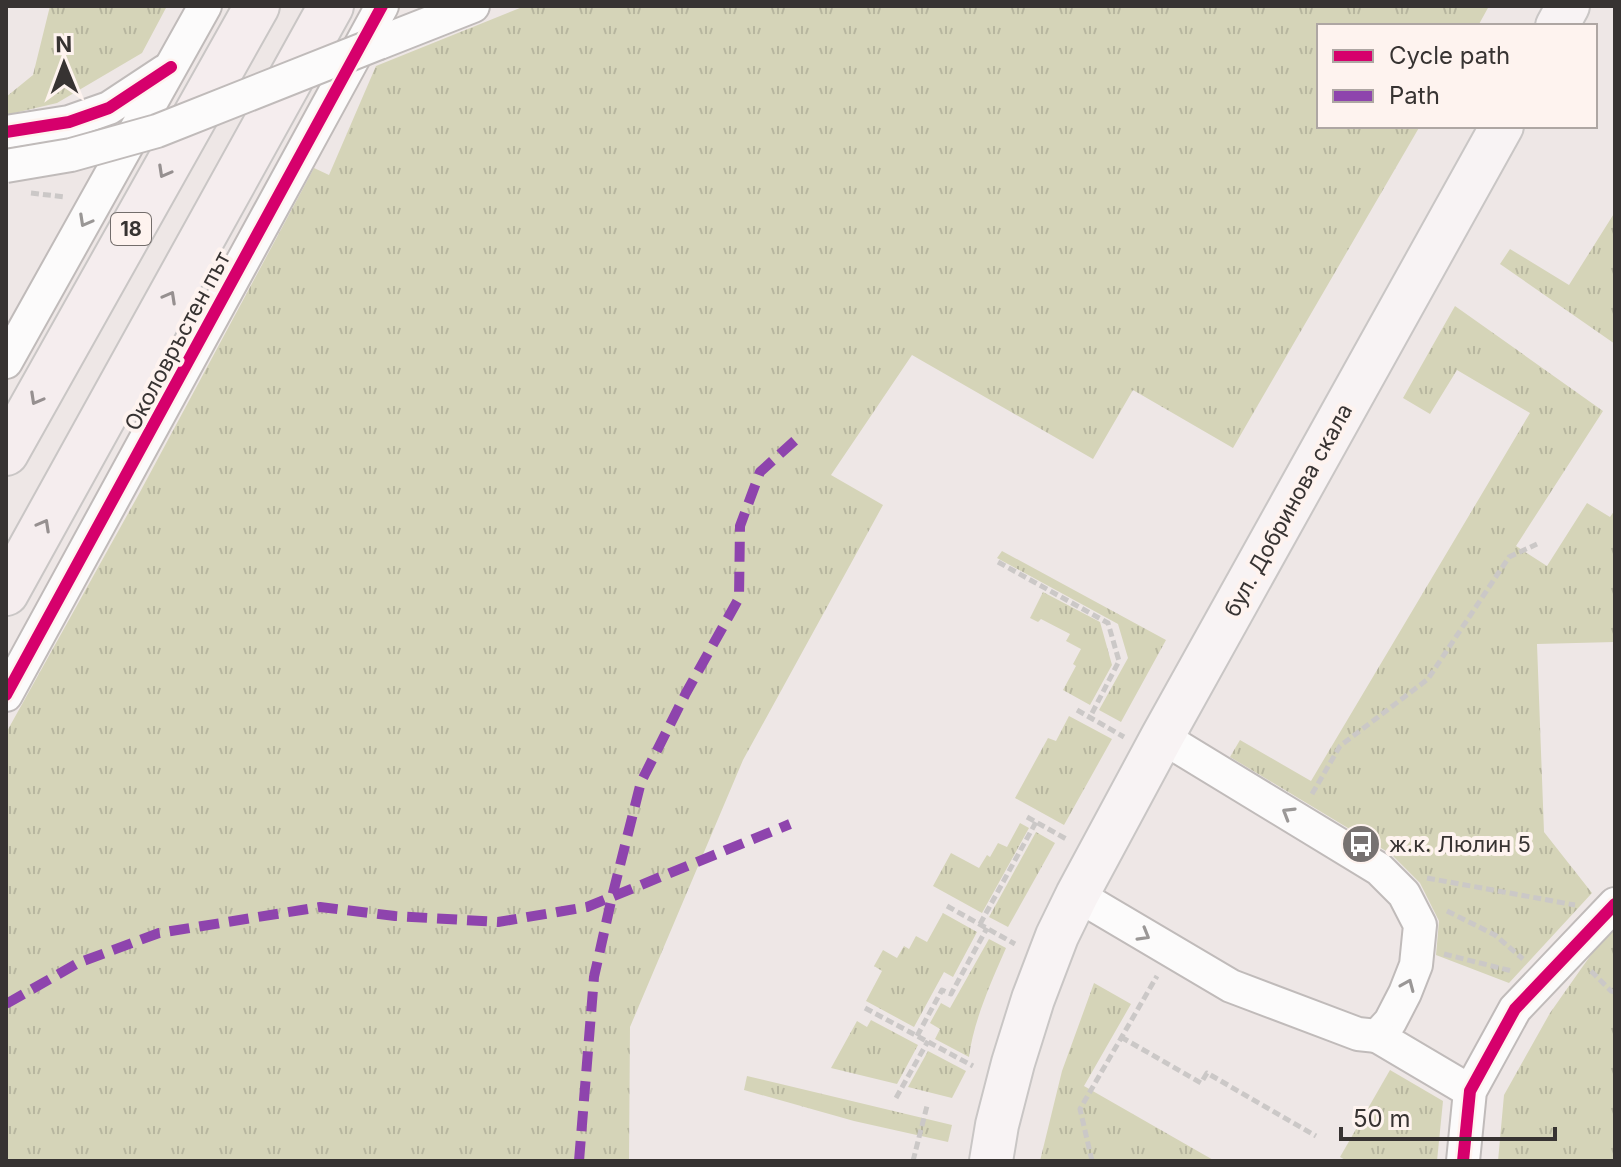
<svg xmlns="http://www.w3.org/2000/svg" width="1621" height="1167" font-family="Inter,sans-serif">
<defs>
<pattern id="grass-tufts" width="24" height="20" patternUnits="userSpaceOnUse" patternTransform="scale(2)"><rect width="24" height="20" fill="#d5d4b8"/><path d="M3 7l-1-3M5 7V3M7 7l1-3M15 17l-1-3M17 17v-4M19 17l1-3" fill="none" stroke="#b7b69f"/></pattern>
</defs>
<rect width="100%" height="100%" fill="#eee7e6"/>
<g fill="url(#grass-tufts)">
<polygon points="50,6 167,6 142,53 57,103 6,115 6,97 33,75"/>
<polygon points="525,6 1489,6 1478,26 1319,26 1319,126 1420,126 1233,448 1133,390 1093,459 912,355 831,475 883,505 743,760 630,1027 629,1161 6,1161 6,733 140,492 314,168 329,175 376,66"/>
<polygon points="1615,212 1615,344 1500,264 1510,249 1569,285"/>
<polygon points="1455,306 1603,411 1516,546 1547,566 1587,503 1610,517 1615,510 1615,642 1537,644 1544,832 1592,893 1509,983 1436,955 1439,921 1420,883 1391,854 1230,757 1240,740 1311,781 1530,413 1457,370 1430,414 1403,398"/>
<polygon points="1002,551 1166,640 1121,722 1099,710 1128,658 1118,624 997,558"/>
<polygon points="1043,592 1100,622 1112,665 1090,705 1063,690 1076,666 1073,664 1081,649 1066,641 1070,634 1041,619 1038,622 1030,618"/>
<polygon points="1069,716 1112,739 1064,825 1015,798 1048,738 1056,741"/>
<polygon points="1020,823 1029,828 982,913 933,886 951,853 979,868 987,855 990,857 998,843 1007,847"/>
<polygon points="1036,832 1055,843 1008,927 989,917"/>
<polygon points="943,913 977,932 953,977 944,972 914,1027 866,1001 882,971 874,966 883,950 897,958 904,946 909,949 916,936 927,942"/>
<polygon points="1615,928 1615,1003 1613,1004 1615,1032 1615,1161 1498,1161 1504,1095 1550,1013 1595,949"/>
<path d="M989,939L1006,948C992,980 973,1022 969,1057L935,1039L940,1029L930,1023L941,1003L950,1008Z"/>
<polygon points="1094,983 1131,1004 1084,1086 1215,1161 1040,1161 1062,1071"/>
<polygon points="871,1020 918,1045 897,1084 831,1068 857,1021 867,1027"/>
<polygon points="928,1051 966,1071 952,1098 908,1087"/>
<polygon points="1390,1070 1443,1101 1437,1161 1347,1161 1340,1157"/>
<polygon points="747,1076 952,1125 948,1142 854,1121 744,1090"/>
</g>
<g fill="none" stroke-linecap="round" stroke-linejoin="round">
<g stroke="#c0bbba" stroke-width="36">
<g id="minor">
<polyline points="379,43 473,6"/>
<polyline points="6,132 69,122 109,108 165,71"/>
<polyline points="6,362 205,6"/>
<polyline points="6,695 382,6"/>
<polyline points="1077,895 1231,986 1358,1034 1377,1036 1390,1022 1405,993 1416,965 1420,925 1404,894 1379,869 1162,737"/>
<polyline points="1377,1036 1470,1091"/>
<polyline points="1463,1161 1470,1091 1515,1009 1615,904"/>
</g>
</g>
<g stroke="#c9c6c5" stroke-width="46">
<g id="major">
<polyline points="1557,26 1568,6"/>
<polyline points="991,1161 997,1125 1013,1063 1033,999 1057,936 1077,895 1162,737 1502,126"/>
</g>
</g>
<g stroke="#c9c6c5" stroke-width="48">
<g id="highway">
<polyline points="6,453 257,6"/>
<polyline points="6,593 331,6"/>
</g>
</g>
<g stroke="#cbc8c7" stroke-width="5" stroke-dasharray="8 4" stroke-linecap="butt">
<polyline points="31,193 65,197"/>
<polyline points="998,562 1108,623 1119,661 1090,717"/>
<polyline points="1077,710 1124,737"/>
<polyline points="1312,794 1340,746 1428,679 1509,557 1537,544"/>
<polyline points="1027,817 1068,840"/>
<polyline points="1427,878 1575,905"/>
<polyline points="947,906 1015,944"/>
<polyline points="1447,911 1495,935 1523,959"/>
<polyline points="980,924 1036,822"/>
<polyline points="1444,954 1512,971"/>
<polyline points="1591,971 1611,991 1615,992"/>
<polyline points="865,1008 973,1066"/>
<polyline points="917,1036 942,990 951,994 987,928"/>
<polyline points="1121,1037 1201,1083 1207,1073 1316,1136"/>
<polyline points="896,1098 928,1041"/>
<polyline points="913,1161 927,1106"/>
<polyline points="1092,1161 1080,1109 1157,976"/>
</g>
<use href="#minor" stroke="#fcfbfb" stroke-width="32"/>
<use href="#major" stroke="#f8f3f4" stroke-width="42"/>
<use href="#highway" stroke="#f5edee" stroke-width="44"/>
<g stroke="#c0bbba" stroke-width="36" stroke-linecap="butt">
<polyline id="minor-bridge" points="6,166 71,155 157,131 379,43"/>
</g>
<use href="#minor-bridge" stroke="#fcfbfb" stroke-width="32"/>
<g stroke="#8e44ad" stroke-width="10" stroke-dasharray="20 10" stroke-linecap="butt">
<polyline points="6,1004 78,963 159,933 320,907 395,916 498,922 587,907 790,824"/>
<polyline points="579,1161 594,977 612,897 641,782 686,693 739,598 740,526 760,472 801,435"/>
</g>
<g stroke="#fef3ef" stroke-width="17">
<g id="cycleway">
<polyline points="6,132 69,122 109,108 171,67"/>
<polyline points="6,695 382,6"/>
<polyline points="1463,1161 1470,1091 1515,1009 1615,904"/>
</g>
</g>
<use href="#cycleway" stroke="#d6006c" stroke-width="12"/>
</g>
<defs><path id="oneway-chevron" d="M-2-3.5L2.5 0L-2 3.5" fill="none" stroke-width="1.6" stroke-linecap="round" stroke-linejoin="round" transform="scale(2)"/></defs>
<g stroke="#969090">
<use href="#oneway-chevron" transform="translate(164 172) rotate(119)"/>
<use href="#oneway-chevron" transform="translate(170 297) rotate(-61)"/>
<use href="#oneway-chevron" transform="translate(36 399) rotate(119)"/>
<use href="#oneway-chevron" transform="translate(44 525) rotate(-61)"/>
</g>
<g stroke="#9a9796">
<use href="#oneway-chevron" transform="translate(85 221) rotate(119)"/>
<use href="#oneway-chevron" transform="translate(1288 813) rotate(-149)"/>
<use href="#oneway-chevron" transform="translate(1144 935) rotate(30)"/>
<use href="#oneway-chevron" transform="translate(1408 985) rotate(-67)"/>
</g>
<defs>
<g id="bus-disc" transform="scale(2)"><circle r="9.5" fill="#777271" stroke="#fef3ef"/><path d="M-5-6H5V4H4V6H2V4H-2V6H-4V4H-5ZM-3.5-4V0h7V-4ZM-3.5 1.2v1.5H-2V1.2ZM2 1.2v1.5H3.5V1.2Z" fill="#fff"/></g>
</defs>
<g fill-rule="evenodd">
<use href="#bus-disc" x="1361" y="844"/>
</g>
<g text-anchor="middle" stroke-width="8" stroke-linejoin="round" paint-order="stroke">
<rect fill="#fef3ef" stroke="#736d6b" stroke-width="2" x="111" y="213" width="40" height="32" rx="6"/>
<g font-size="20" font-weight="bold" fill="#373332">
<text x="131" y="236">18</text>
</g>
<g font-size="22" fill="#373332" stroke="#fef3ef">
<text transform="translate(177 341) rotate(-62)" y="8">Околовръстен път</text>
<text transform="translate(1288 510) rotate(-61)" y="8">бул. Добринова скала</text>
</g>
<g font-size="22" fill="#373332" stroke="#fef3ef" text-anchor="start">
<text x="1389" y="852">ж.к. Люлин 5</text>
</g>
</g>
<rect width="1621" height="1167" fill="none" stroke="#373332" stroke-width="16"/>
<rect x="1317" y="24" width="280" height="104" fill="#fef3ef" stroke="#aea6a3" stroke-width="2"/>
<rect x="1333" y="50" width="40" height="12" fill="#d6006c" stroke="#aea6a3" stroke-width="2"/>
<text x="1389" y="64" font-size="24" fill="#373332">Cycle path</text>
<rect x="1333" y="90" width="40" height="12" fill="#8e44ad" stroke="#aea6a3" stroke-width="2"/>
<text x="1389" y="104" font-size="24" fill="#373332">Path</text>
<g transform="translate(64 64) rotate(359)" stroke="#fef3ef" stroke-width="6" paint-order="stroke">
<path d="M0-6L14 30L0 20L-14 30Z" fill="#373332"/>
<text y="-12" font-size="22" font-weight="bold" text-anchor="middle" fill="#373332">N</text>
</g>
<path d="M1341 1127v12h214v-12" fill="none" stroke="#373332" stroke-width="4"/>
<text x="1353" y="1127" font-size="24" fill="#373332" stroke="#fef3ef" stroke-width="6" paint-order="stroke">50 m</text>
</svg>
